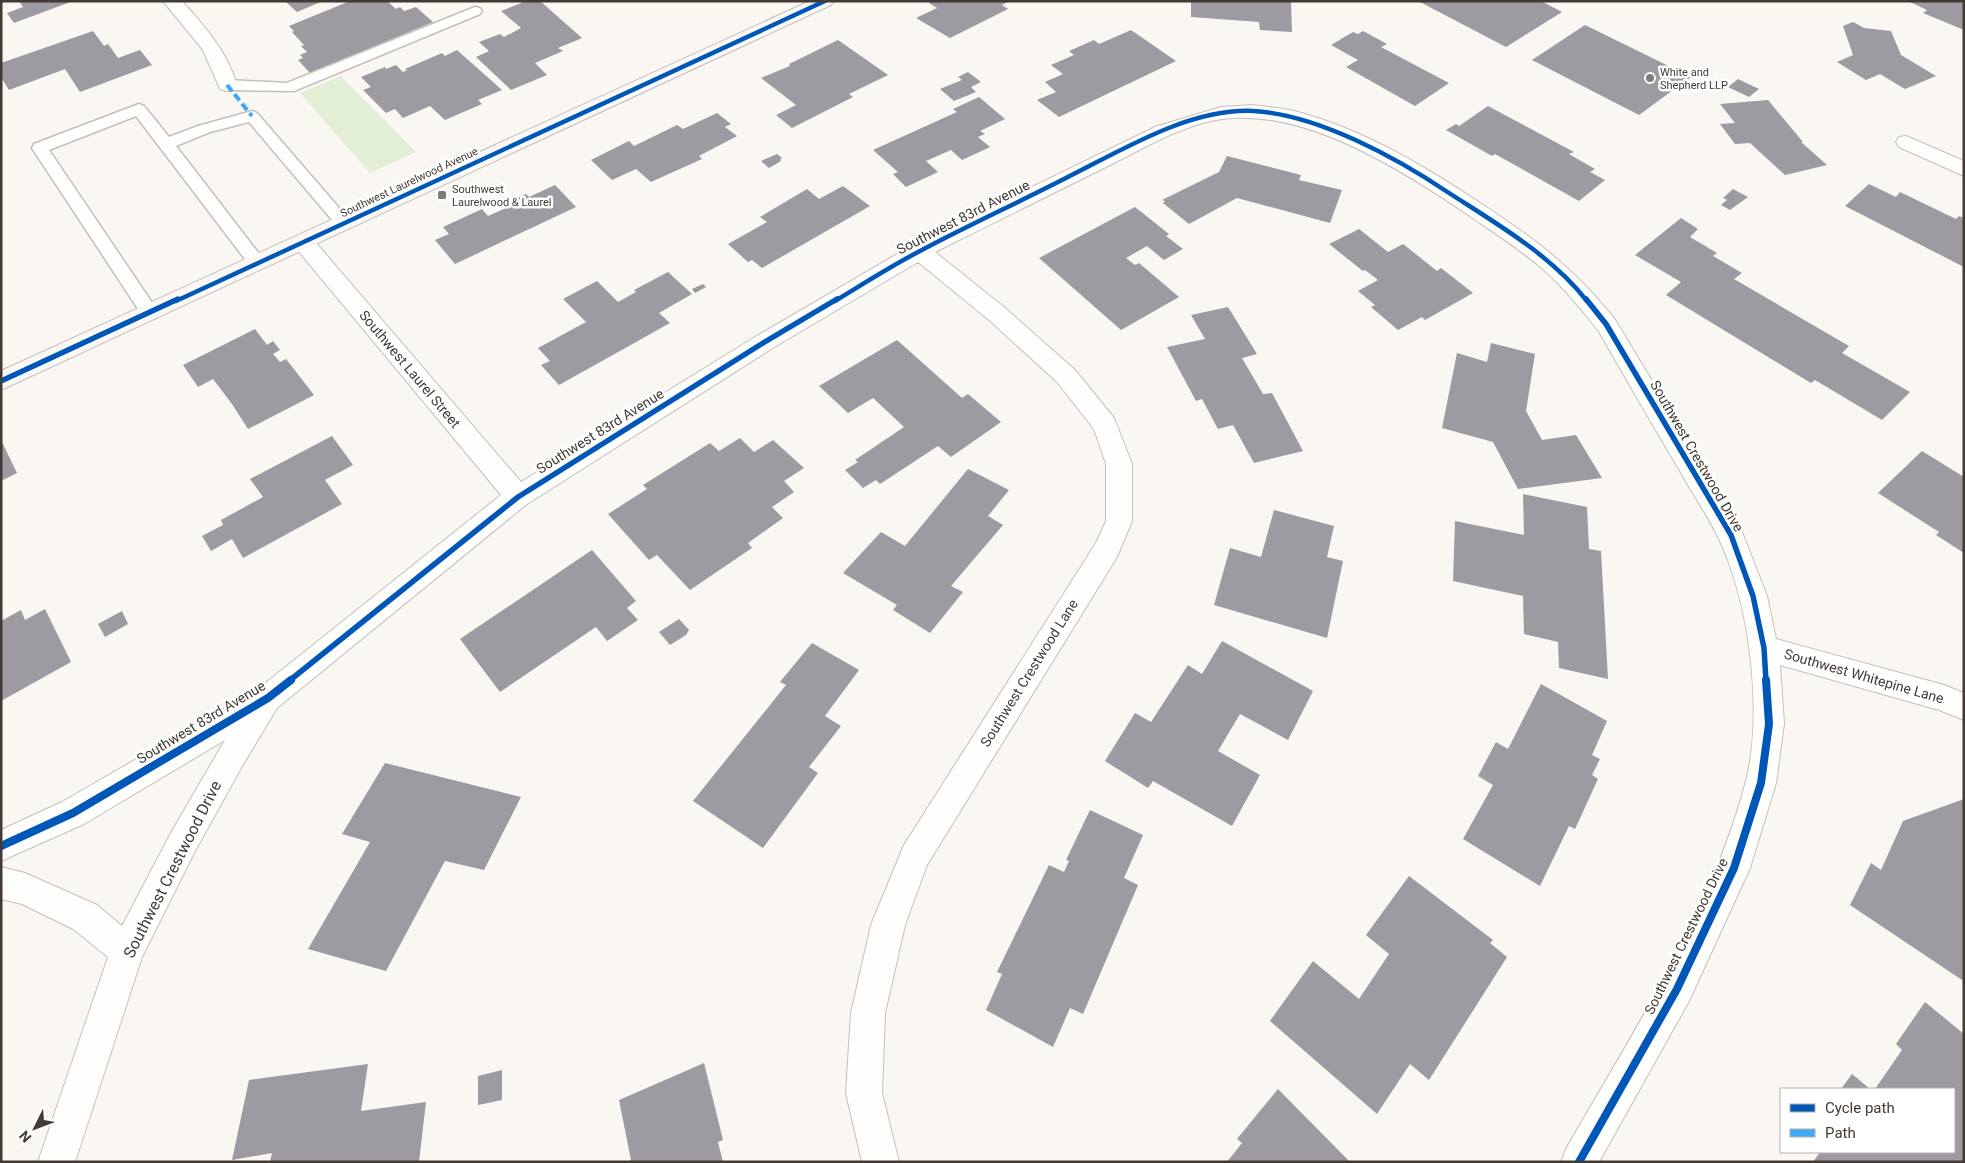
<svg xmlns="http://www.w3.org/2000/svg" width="1965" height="1163" font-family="Roboto,sans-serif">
<rect width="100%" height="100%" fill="#faf6f2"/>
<polygon fill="#e3efd4" points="341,76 416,152 370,173 300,93"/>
<g fill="#9d9aa1">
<polygon points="19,1 73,1 14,23 7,13 23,7"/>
<polygon points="289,1 323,1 297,12 286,2"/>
<polygon points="350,1 387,1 396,9 400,7 404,11 416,7 433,22 310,73 298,60 303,58 300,55 307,52 301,46 304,45 292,32 294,31 289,26"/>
<polygon points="526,1 540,1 582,38 558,48 563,51 535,63 547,75 511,90 476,57 489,51 479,42 500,34 504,37 521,28 501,11"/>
<polygon points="932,1 1010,1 1002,5 1008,9 950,38 916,18 937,8 929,3"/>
<polygon points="1191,1 1291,1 1292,32 1260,30 1259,22 1191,17"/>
<polygon points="1418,1 1541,1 1562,12 1506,47"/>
<polygon points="1908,1 1964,1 1964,30 1923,13 1927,10"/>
<polygon points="1853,22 1864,28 1891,31 1901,55 1936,76 1905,89 1880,74 1866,80 1837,62 1853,55 1843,26"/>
<polygon points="1585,25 1691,77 1639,115 1532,60"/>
<polygon points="1131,30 1176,61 1059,117 1037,100 1056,92 1045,82 1063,74 1051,65 1074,55 1069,51 1094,40 1099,44"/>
<polygon points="93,31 104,46 108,44 118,58 140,50 152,65 80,92 65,69 9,90 1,77 1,63"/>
<polygon points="1363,31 1387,44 1381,47 1449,83 1415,106 1346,67 1358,60 1331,45 1353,32 1358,34"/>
<polygon points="838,40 888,75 849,94 853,97 792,128 776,115 796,105 761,78 790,66 789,64"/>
<polygon points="457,50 502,90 478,100 482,104 445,120 430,106 403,118 395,109 386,113 363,90 371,87 361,77 385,67 386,69 396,65 403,72 407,70 405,69 442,53 445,56"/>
<polygon points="968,72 981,82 971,87 976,92 954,101 940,89 962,80 958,77"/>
<polygon points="1738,79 1759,89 1749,97 1728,87"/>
<polygon points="979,97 1005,119 980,131 985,134 978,137 990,147 962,160 951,150 926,161 938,172 906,187 893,174 898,172 873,150 957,112 953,109"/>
<polygon points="1768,100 1803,142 1801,142 1827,165 1785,175 1750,143 1735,144 1720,124 1735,123 1720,104"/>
<polygon points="1488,106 1574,152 1569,154 1595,169 1590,172 1605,180 1579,201 1495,154 1492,156 1446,130 1456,124 1459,126"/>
<polygon points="717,113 731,124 725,127 737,136 699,156 702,159 651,182 636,169 612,180 591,160 629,141 634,146 677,125 683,129"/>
<polygon points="777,154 782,158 780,160 781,161 769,168 761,161"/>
<polygon points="1227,156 1301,175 1299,180 1342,190 1330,223 1237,198 1189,224 1163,203 1165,201 1162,200 1219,172"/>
<polygon points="1869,184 1896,197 1900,192 1956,219 1959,216 1964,218 1964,267 1845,206"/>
<polygon points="555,185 576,207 455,264 435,240 449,234 443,227 482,209 488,216 513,205 510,201 526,194 529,197"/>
<polygon points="843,186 870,206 762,268 752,260 748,262 728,244 767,222 760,217 807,189 819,199"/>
<polygon points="1733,189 1748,197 1730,210 1721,205 1727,200 1723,198"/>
<polygon points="1135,207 1169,234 1166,236 1183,249 1164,260 1147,246 1126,258 1135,265 1139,263 1179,297 1121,330 1039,258"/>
<polygon points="1681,218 1698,229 1690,237 1717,253 1713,256 1742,273 1734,279 1849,346 1842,353 1910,392 1882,420 1815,380 1811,383 1666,295 1681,282 1635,255"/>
<polygon points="1359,229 1388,252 1403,244 1437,271 1441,268 1473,293 1425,320 1422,317 1398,330 1371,307 1375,305 1358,291 1378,280 1365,270 1363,271 1329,244"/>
<polygon points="668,272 692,294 659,313 670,323 559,385 541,365 550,361 538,348 586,322 563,299 597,281 618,302 636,292 634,290"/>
<polygon points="703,284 706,287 695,293 692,289"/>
<polygon points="1228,307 1257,354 1242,358 1263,394 1272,393 1303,451 1254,463 1233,425 1218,429 1202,399 1196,401 1167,347 1205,339 1191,315"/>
<polygon points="255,329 267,345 273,341 280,350 273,354 280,362 286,359 314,395 248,429 232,404 213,379 198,387 183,365"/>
<polygon points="897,340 962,398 968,394 1001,422 951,457 938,446 880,484 876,480 863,488 845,470 858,462 855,460 904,427 873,398 848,413 819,386"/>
<polygon points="1491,343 1535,354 1526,411 1542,440 1576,435 1602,478 1518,489 1493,442 1442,428 1457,353 1487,362"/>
<polygon points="332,436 353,465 325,480 342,504 243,558 232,539 211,551 202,536 223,525 221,520 263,497 250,479"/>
<polygon points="740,438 754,452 773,440 804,468 784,481 794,492 772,507 783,518 748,543 752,548 690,590 657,555 649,560 608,514 647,489 643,485 710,443 719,451"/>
<polygon points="1,440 17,473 1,481"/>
<polygon points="1922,451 1964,477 1964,553 1936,535 1939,532 1878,493"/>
<polygon points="968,469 1009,490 988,516 1003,525 951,586 963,592 930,633 893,610 897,605 843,573 881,532 905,546"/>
<polygon points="1523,494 1587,507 1589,549 1601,551 1608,679 1559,668 1558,642 1524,634 1523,596 1453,581 1455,521 1524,535"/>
<polygon points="1274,510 1334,526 1327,557 1343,561 1327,638 1214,605 1230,548 1261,557"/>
<polygon points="592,550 636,601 627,608 638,620 607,641 596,627 500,692 460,639"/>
<polygon points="45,609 71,662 1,701 1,621 21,610 25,620"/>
<polygon points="122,611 128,624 105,637 98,624"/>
<polygon points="679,619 689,630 686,635 670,645 659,632"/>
<polygon points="1222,641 1313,691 1288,740 1240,714 1218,751 1260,775 1232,826 1153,781 1148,788 1105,761 1135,713 1151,722 1188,665 1202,674"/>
<polygon points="812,643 859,670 825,716 841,726 809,767 818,773 763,848 693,801 786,685 780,682"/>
<polygon points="1541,684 1607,721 1592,755 1600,759 1592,775 1598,779 1575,829 1569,826 1540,886 1463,839 1493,785 1478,776 1496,742 1508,749"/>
<polygon points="385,763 521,797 484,870 445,861 386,971 308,949 370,842 342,834"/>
<polygon points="1964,799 1964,977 1962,980 1850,905 1871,863 1881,870 1903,821"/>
<polygon points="1090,810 1143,835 1124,878 1138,885 1083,1014 1070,1008 1053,1047 986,1010 1002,974 997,972 1049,865 1064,872 1069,861 1066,860"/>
<polygon points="1409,876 1493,940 1490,943 1507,957 1429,1080 1410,1064 1377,1114 1270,1021 1313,961 1359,999 1389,954 1366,935"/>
<polygon points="1925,1002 1964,1034 1964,1162 1813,1162 1820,1152 1954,1152 1954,1089 1875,1089 1902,1050 1896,1044"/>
<polygon points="704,1063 723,1140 718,1142 723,1162 627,1162 631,1160 619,1100"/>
<polygon points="368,1064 361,1111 426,1102 419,1162 270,1162 272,1153 232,1160 249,1080"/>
<polygon points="502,1070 502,1100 478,1105 478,1076"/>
<polygon points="1852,1074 1870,1089 1841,1089"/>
<polygon points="1278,1089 1350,1162 1227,1162 1242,1143 1237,1139"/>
</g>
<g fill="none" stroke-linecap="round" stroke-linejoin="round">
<g stroke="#c5bfba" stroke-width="3">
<g id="lane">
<polygon points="475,7 480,8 482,11 480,14 294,91 227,90 222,88 219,85 222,82 227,80 287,83"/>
<polygon points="139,104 144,106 169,137 198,126 252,111 257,113 352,223 350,227 344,229 338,227 249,122 210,132 176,146 263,259 266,263 263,267 257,269 251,267 136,116 49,150 159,313 156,318 150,319 144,318 32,148 34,144"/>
</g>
</g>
<g stroke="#c5bfba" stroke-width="2">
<g id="street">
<path d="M163,1H182C205,27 227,51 237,85L234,89L227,91L220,89L203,50Z"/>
<path d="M1253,105C1265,107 1278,108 1290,110C1356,126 1418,162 1474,199C1531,236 1571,265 1614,318L1740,527L1767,596L1776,639L1944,685L1964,693V720L1939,710L1780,665L1784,724L1776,783L1750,868L1689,1001L1599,1162H1561L1566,1149C1633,1032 1709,916 1745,785C1764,715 1750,602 1718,537C1707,514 1692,493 1680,471C1652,424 1625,377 1598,330C1581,309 1564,288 1544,270C1519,248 1491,231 1464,212C1398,168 1304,108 1222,119C1181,125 1143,149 1106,167C1049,195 992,224 935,252L1005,308L1075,370L1114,418L1132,464V521L1117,557L927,865L905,925L885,1013L882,1093L899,1162H862L846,1093L851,1013L871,925L904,845L1096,543L1106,521V464L1094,429L1057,382L989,320L918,262L771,349L527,504L277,708L241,768L194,853L142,957L75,1162H38L108,957L73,929L22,904L1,899V867L25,873L97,905L122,926L172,831L225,740L84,824L1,861V830L62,802L258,689L501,495L295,247L292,242L295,237L303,235L311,237L521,482L755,337L911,246L1155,127L1221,107Z"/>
<polygon points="1906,136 1964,161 1964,176 1899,147 1896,142 1899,137"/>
</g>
</g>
<g stroke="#c5bfba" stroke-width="2">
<polygon id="secondary" points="810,1 834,1 831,5 1,390 1,371"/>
</g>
<use href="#lane" fill="#fefefd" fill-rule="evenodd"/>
<use href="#street" fill="#fefefd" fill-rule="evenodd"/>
<use href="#secondary" fill="#faf7f5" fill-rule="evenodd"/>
<polyline stroke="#3fa9f5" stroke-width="4" stroke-dasharray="8 4" stroke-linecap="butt" points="227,85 252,116"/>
<g stroke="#fff" stroke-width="7">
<g id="cycleway-far2">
<polyline points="176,301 825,1"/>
<path d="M835,301C863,284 891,266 920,251C967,226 1015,204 1062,180C1119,152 1188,108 1253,111C1317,114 1397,158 1449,193C1497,224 1551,255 1587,301"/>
</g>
</g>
<g stroke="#fff" stroke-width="9">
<g id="cycleway-far1">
<polyline points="1586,299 1606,324 1731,535 1753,596 1764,648 1766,681"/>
<polyline points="1,381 178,299"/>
<polyline points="289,681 518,497 763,343 837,299"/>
</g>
</g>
<g stroke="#fff" stroke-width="11">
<g id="cycleway">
<polyline points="1,846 73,813 268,698 291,680"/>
<polyline points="1579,1162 1677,989 1734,868 1761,783 1769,724 1766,680"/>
</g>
</g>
<use href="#cycleway-far2" stroke="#0057b8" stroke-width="4.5"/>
<use href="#cycleway-far1" stroke="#0057b8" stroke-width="5.5"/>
<use href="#cycleway" stroke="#0057b8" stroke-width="8"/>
</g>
<g fill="#827c76" stroke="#fff" stroke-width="2">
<circle cx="1650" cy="78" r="5"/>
<rect x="437" y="190" width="10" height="10" rx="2.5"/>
</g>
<g text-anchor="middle" stroke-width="5" stroke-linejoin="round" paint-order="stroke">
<g font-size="11" fill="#423a33" stroke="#fff" text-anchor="start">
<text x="1660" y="76">White and<tspan x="1660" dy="13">Shepherd LLP</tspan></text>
<text x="452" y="193">Southwest<tspan x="452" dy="13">Laurelwood &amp; Laurel</tspan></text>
</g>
<g font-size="11" fill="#423a33" stroke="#fff">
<text transform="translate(409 182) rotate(-25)" y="4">Southwest Laurelwood Avenue</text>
</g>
<g font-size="14" fill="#423a33" stroke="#fff">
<text transform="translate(963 217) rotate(-27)" y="5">Southwest 83rd Avenue</text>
<text transform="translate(410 369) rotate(50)" y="5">Southwest Laurel Street</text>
<text transform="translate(600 431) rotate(-32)" y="5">Southwest 83rd Avenue</text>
<text transform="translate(1697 456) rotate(60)" y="5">Southwest Crestwood Drive</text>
<text transform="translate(1029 673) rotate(-58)" y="5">Southwest Crestwood Lane</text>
<text transform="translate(1864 676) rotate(16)" y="5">Southwest Whitepine Lane</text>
<text transform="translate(201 722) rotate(-31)" y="5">Southwest 83rd Avenue</text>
<text transform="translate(1686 936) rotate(-64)" y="5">Southwest Crestwood Drive</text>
</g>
<g font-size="16" fill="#423a33" stroke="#fff">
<text transform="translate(172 869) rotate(-63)" y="6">Southwest Crestwood Drive</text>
</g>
</g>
<rect width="1965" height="1163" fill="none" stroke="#423a33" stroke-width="5"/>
<rect x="1780" y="1088" width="175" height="65" fill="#ffffff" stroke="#b3b0ad"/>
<rect x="1790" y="1104" width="25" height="8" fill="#0057b8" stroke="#b3b0ad"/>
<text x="1825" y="1113" font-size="15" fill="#423a33">Cycle path</text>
<rect x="1790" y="1129" width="25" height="8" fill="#3fa9f5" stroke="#b3b0ad"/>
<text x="1825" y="1138" font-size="15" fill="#423a33">Path</text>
<g transform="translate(35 1128) rotate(228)" stroke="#ffffff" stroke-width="4" paint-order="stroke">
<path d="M0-4L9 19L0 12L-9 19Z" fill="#423a33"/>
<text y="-8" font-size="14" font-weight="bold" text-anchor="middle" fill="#423a33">N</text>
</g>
</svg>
